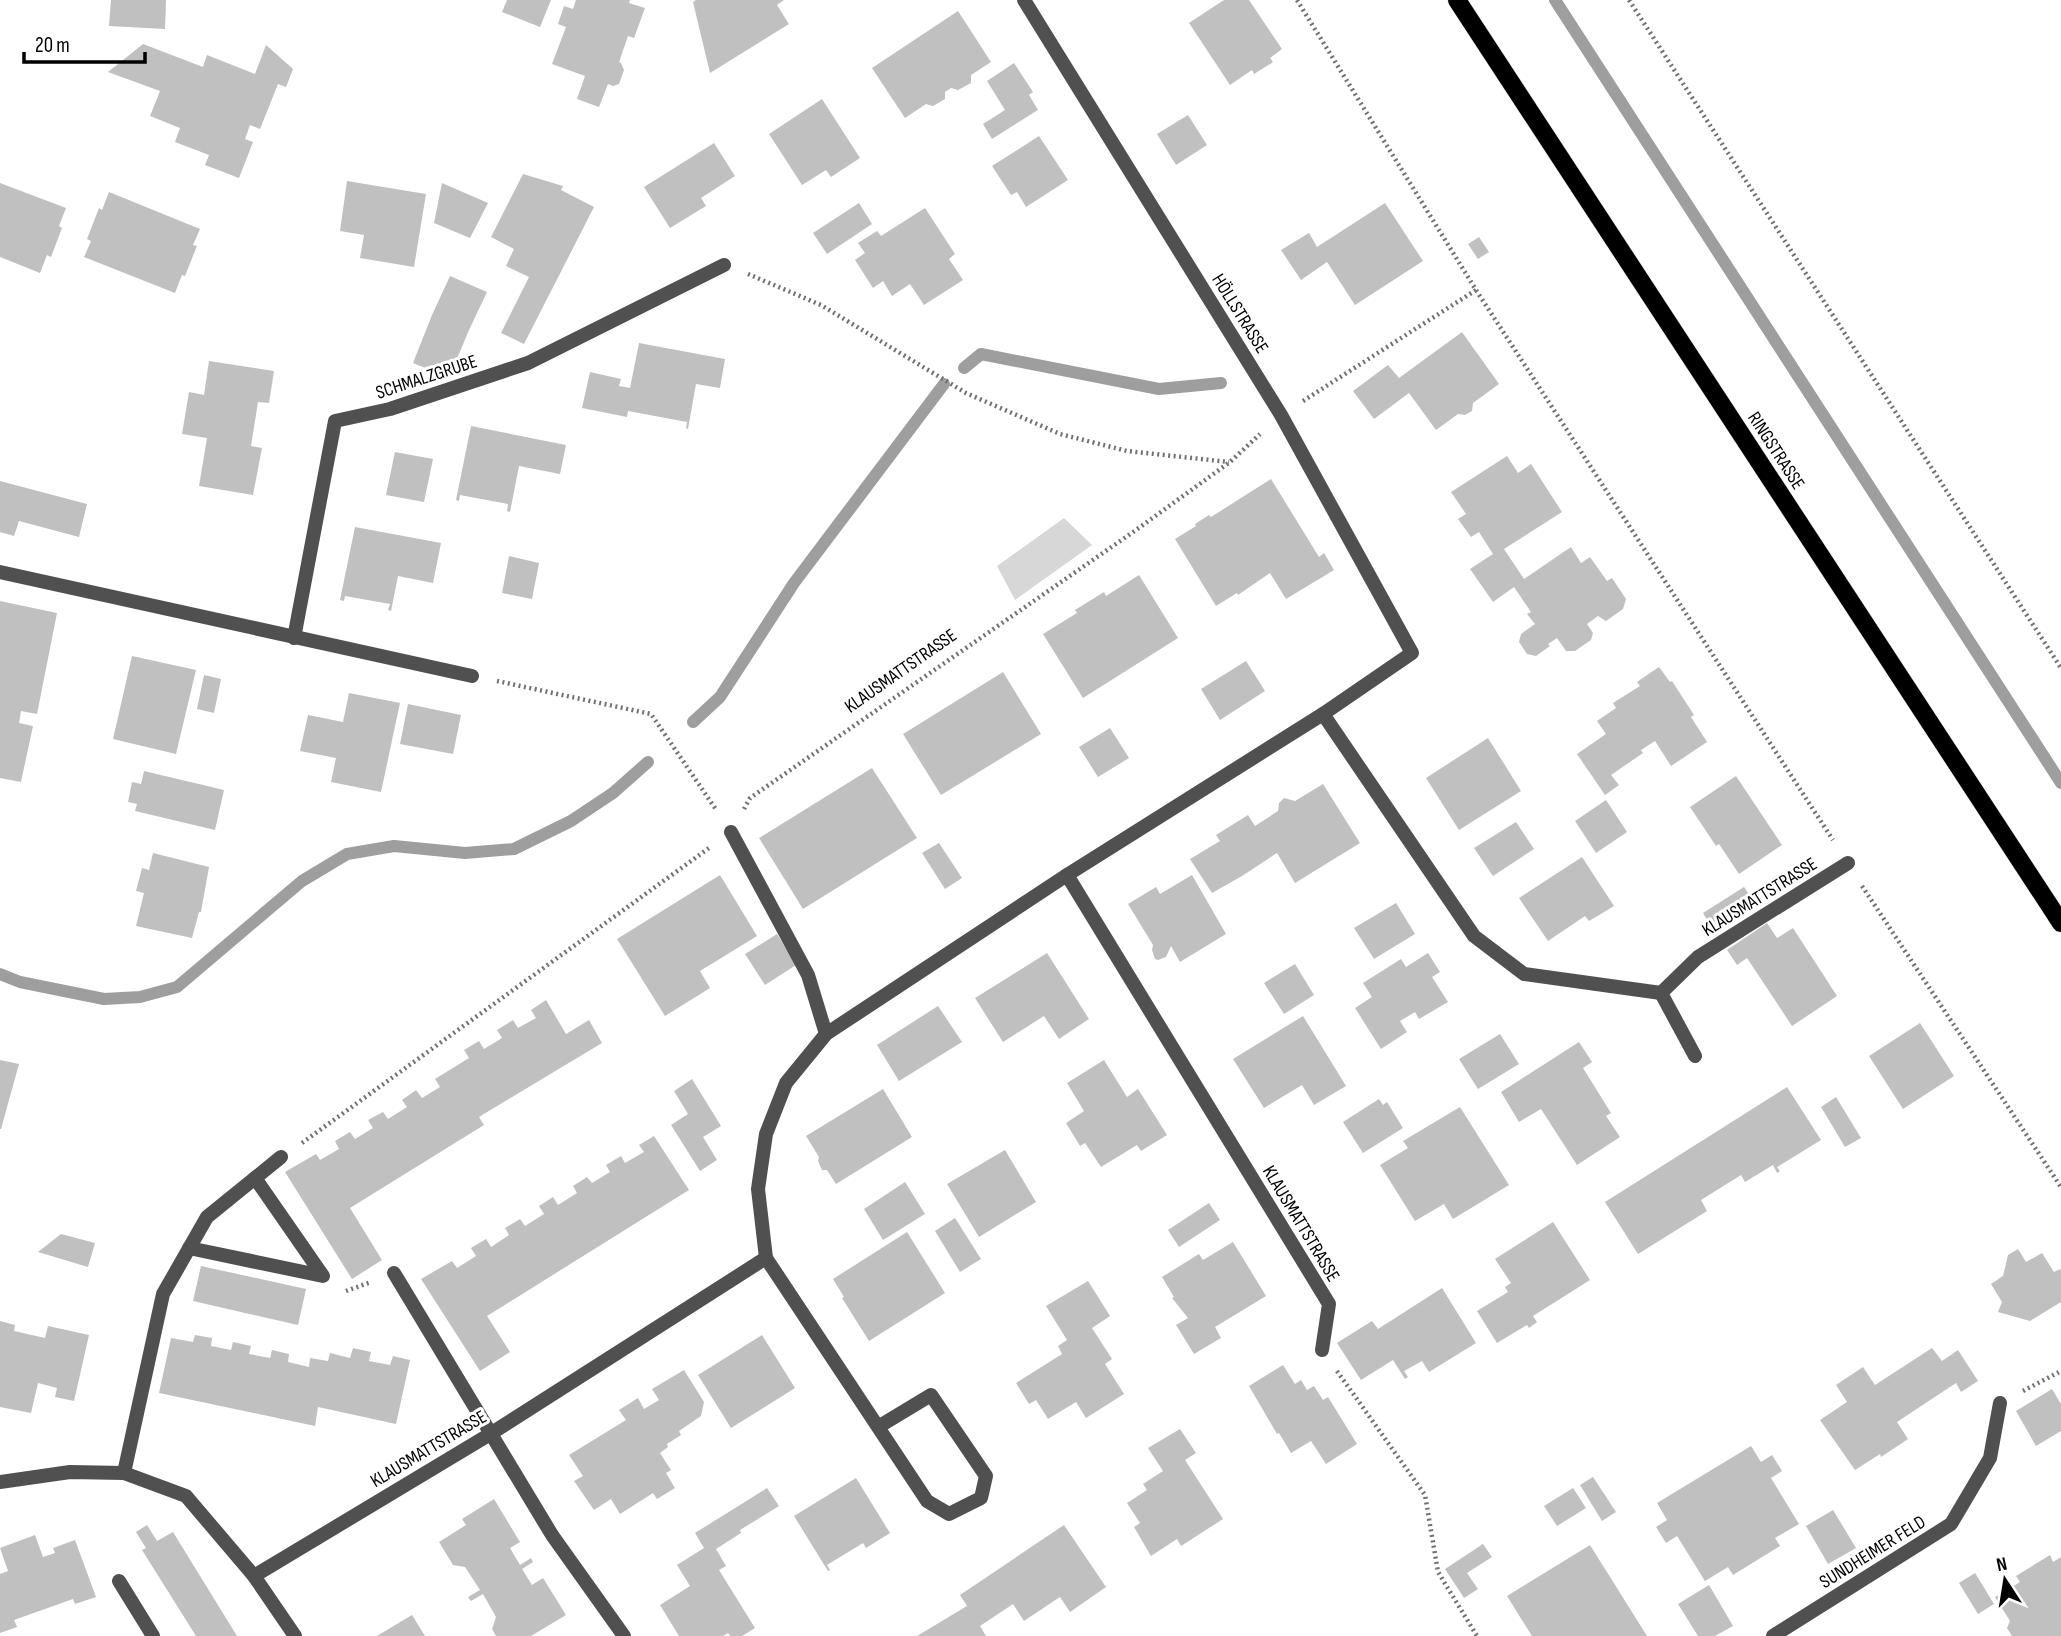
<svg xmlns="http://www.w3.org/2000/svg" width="2061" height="1636" font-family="'Sofia Sans Condensed',sans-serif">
<rect width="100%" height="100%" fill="#fff"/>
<polygon fill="#d7d7d7" points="1064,518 1092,545 1015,600 997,566"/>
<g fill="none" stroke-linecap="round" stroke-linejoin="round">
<g stroke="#9e9e9e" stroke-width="12">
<polyline points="1555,0 2061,783"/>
<polyline points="964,368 981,354 1159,389 1221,383"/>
<polyline points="693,722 720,697 794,583 944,384"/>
<polyline points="0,974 20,982 104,999 140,997 177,987 302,881 347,854 394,846 465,853 514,849 571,821 613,793 648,762"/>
</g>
</g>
<g fill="#c0c0c0">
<polygon points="111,0 166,0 165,29 109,26"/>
<polygon points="507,0 551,0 540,27 502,12"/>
<polygon points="576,0 630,0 629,3 645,8 634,38 628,36 619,62 621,63 624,70 619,84 613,86 608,84 599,107 577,99 585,76 552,64 566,27 558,24 564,6 573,9"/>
<polygon points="696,0 784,0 777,5 789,24 710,73 693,2"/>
<polygon points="1224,0 1249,0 1282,49 1270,58 1273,62 1254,74 1252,70 1230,85 1189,23"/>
<polygon points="958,11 991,62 971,75 971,83 958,90 951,88 945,92 945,99 933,106 926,104 905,118 872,68"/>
<polygon points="143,44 203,67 207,55 255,74 266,45 293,69 286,87 278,84 260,129 250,125 245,139 253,142 239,178 205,165 209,155 175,142 180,128 150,116 160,91 108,72"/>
<polygon points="1014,63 1033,92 1029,95 1038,110 992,139 983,124 1005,110 987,81"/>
<polygon points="822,99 860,158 831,177 826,170 802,185 769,134"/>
<polygon points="1188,115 1207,145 1176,165 1157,134"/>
<polygon points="1039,136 1068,180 1026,207 1017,192 1011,195 992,166"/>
<polygon points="714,143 735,176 701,198 706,206 670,228 644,187"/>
<polygon points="523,174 563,186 561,190 594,207 524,344 501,333 529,277 506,266 514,249 491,237"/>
<polygon points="347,181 426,194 414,267 360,258 364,235 340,231"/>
<polygon points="0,183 66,208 59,226 62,228 51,257 47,255 40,273 0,257"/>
<polygon points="442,183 488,203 470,238 434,223"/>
<polygon points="109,192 200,229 193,245 197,246 185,276 182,275 175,293 84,257 91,241 87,239 99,208 102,210"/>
<polygon points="859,203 872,224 827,254 813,233"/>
<polygon points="1385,203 1423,261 1355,305 1327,262 1301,280 1281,250 1309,233 1317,247"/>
<polygon points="925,208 955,254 949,259 963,280 924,305 910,284 892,296 883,281 873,288 855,260 865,253 858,243 877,231 881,236"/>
<polygon points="1479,237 1489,252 1478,259 1468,244"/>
<polygon points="450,276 487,292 469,330 449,378 413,363 432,315"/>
<polygon points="1462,332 1499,384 1473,403 1472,411 1465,415 1458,414 1436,430 1409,393 1374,419 1353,391 1388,365 1399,378"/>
<polygon points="639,343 725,359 720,388 696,384 688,429 686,428 687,422 628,411 627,417 582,408 590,372 621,379 619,386 630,388"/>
<polygon points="209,361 274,371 269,403 258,402 251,446 262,448 253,495 199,486 207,438 182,434 189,392 204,395"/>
<polygon points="471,426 566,445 560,474 519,466 510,512 507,511 508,504 460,495 459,501 456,500"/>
<polygon points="395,452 433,459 424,502 386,495"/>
<polygon points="1507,456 1518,473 1531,464 1562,512 1504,549 1524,579 1571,547 1581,563 1590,557 1607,581 1612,578 1626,599 1623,609 1606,621 1598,616 1587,624 1593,633 1591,640 1575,651 1566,651 1557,638 1548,644 1550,646 1536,656 1527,654 1519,642 1521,634 1535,624 1527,614 1531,612 1514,587 1493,602 1470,569 1493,554 1479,532 1471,537 1458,519 1466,514 1451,492"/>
<polygon points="1271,479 1319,557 1324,553 1334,570 1286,599 1270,573 1238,595 1237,593 1216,606 1175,539 1196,526 1195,524 1209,515 1211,517"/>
<polygon points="0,481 87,504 79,537 19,521 14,536 0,532"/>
<polygon points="355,527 441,543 433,583 398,576 391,611 388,610 390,604 345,596 344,601 340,600"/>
<polygon points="509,556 539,563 532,599 502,593"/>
<polygon points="1139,575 1178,638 1083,698 1043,634 1077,613 1075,610 1104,592 1106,596"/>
<polygon points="0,601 57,613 37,714 21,711 19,723 33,726 21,782 0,778"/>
<polygon points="132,656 196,670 176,754 113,739"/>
<polygon points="1246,661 1265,691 1220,720 1201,689"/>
<polygon points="1659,667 1670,682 1672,681 1694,715 1691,717 1707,742 1671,766 1655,741 1641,750 1643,753 1611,775 1619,785 1605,795 1577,754 1606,734 1597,721 1616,708 1613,703 1640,686 1637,682"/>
<polygon points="1003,672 1041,734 941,795 903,734"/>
<polygon points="204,675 221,679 214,713 197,709"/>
<polygon points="349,693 400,703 381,792 331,782 336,758 300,751 308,715 343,722"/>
<polygon points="408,704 461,715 453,754 400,744"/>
<polygon points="1110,728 1129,758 1098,777 1079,747"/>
<polygon points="1488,738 1521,791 1459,830 1426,778"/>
<polygon points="872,768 917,838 803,909 759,838"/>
<polygon points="144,771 224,790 215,830 135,811 137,804 128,802 132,782 141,784"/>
<polygon points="1736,776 1782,845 1739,874 1719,844 1716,846 1690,807"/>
<polygon points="1323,784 1360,843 1295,883 1277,853 1242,876 1212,893 1190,859 1220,841 1216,835 1248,815 1255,826 1278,811 1279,803 1284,798 1295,801"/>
<polygon points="1606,800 1627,832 1596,853 1575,821"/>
<polygon points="1516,822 1534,849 1493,876 1474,848"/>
<polygon points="939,843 962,878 945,889 922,853"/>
<polygon points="153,853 209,867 201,912 199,912 192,938 136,926 144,893 136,891 142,868 149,870"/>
<polygon points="1582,857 1614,906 1589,921 1585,916 1548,941 1519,898"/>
<polygon points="720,875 757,936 700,971 710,988 665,1016 617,939"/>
<polygon points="1192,875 1226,934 1180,962 1171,946 1166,957 1158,960 1155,959 1152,950 1153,945 1128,904 1156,887 1160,894"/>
<polygon points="1744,887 1756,905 1715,932 1703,913"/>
<polygon points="1396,903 1415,934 1374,959 1354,928"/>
<polygon points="1767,923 1777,938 1793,928 1837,996 1792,1026 1747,958 1737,965 1727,950"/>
<polygon points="777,934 796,965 765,985 745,954"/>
<polygon points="1047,953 1089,1019 1059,1039 1044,1016 1003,1042 975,998"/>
<polygon points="1428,953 1440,972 1432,977 1448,1002 1419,1019 1415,1012 1400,1021 1407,1032 1381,1049 1355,1008 1372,997 1363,983 1401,959 1406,967"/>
<polygon points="1295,964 1314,995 1284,1014 1264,983"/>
<polygon points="546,1000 566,1034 589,1020 602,1043 479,1117 484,1125 350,1208 382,1260 352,1279 285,1172 316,1154 320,1160 339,1149 335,1141 350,1132 355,1139 373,1128 368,1120 383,1112 388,1119 407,1107 402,1100 416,1090 422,1098 440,1087 435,1079 469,1058 464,1050 479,1041 484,1049 502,1038 497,1030 513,1020 518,1028 536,1018 531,1010"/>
<polygon points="938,1006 962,1042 899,1081 877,1045"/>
<polygon points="1303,1016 1346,1086 1314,1105 1302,1085 1264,1108 1233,1059"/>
<polygon points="1920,1023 1954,1076 1903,1109 1869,1056"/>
<polygon points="1500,1034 1519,1064 1478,1089 1459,1059"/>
<polygon points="1579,1042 1592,1062 1583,1068 1611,1113 1606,1116 1620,1137 1577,1165 1541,1109 1519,1122 1501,1092"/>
<polygon points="0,1060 19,1064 1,1129 0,1129"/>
<polygon points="1104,1060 1127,1097 1138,1089 1167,1135 1141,1151 1137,1145 1101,1167 1085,1143 1080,1146 1066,1123 1084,1111 1067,1083"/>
<polygon points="692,1079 721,1126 703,1137 717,1160 700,1171 671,1125 688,1114 674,1091"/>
<polygon points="1787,1087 1821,1140 1777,1167 1780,1171 1777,1173 1773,1165 1745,1182 1741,1175 1701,1200 1707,1211 1638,1254 1605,1202"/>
<polygon points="883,1089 912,1137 836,1184 827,1170 822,1170 818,1161 819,1157 806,1136"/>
<polygon points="1836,1097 1861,1138 1845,1147 1821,1107"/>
<polygon points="1379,1099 1383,1105 1387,1102 1403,1128 1363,1153 1343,1122"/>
<polygon points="1460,1107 1509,1185 1453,1219 1444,1204 1415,1221 1380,1165 1408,1148 1403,1141"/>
<polygon points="654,1136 689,1190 487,1316 510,1352 480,1371 421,1279 452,1261 457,1268 476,1256 471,1248 486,1239 491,1247 509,1235 505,1228 520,1219 525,1226 544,1214 539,1206 553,1197 558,1205 577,1193 573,1186 587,1177 592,1183 610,1172 606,1165 621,1156 625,1163 644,1152 639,1145"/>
<polygon points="1005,1150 1036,1202 979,1237 947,1184"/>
<polygon points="905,1182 925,1214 883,1240 864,1209"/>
<polygon points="1209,1203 1220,1220 1179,1247 1168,1230"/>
<polygon points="955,1218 981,1259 960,1272 935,1231"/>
<polygon points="1553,1222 1590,1280 1533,1316 1537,1322 1529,1328 1527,1325 1497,1343 1477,1311 1508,1292 1505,1287 1511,1283 1495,1259"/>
<polygon points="907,1232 945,1293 869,1341 842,1298 844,1297 833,1279"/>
<polygon points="61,1234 95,1243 88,1267 38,1252"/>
<polygon points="1233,1242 1266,1296 1215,1327 1221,1338 1194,1354 1176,1325 1188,1318 1172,1298 1174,1297 1162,1277 1199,1254 1203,1260"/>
<polygon points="2018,1249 2026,1262 2042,1253 2054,1272 2060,1269 2061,1271 2061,1302 2030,1321 1998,1312 2002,1302 1991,1284 2003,1276 2008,1255"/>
<polygon points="201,1266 306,1289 298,1325 193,1301"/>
<polygon points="1088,1281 1110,1316 1092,1328 1112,1359 1105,1364 1124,1394 1086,1418 1076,1402 1048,1419 1036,1400 1029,1404 1016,1383 1062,1354 1058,1346 1067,1340 1046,1306"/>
<polygon points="1442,1288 1476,1343 1429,1372 1422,1361 1404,1371 1408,1377 1405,1379 1393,1360 1361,1380 1337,1343 1372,1321 1378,1329"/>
<polygon points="0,1321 15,1325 14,1331 45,1338 48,1326 89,1335 74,1401 55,1397 57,1388 38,1383 31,1413 0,1407"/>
<polygon points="195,1335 212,1338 211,1346 231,1350 233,1342 251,1346 249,1354 270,1358 272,1350 289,1354 288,1362 309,1367 310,1358 328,1361 330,1353 350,1358 353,1348 371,1352 369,1361 390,1365 393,1356 410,1360 396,1424 318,1407 315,1426 159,1393 171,1338 193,1342"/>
<polygon points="762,1335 795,1388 731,1428 698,1375"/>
<polygon points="1932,1348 1942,1361 1958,1350 1978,1381 1961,1392 1956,1383 1897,1422 1908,1439 1881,1457 1880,1454 1855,1470 1820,1420 1847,1402 1836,1385 1863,1367 1875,1385"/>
<polygon points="1283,1365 1295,1384 1301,1380 1307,1390 1314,1386 1323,1400 1328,1397 1357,1444 1326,1464 1311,1441 1291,1453 1279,1433 1277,1434 1249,1386"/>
<polygon points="684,1370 704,1402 701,1416 679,1431 681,1435 667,1444 668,1447 660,1453 671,1470 666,1473 675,1488 657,1499 653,1493 620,1514 611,1499 594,1510 574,1481 583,1476 569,1455 626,1420 619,1410 638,1398 644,1409 659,1400 652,1389"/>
<polygon points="2052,1389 2061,1404 2061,1431 2036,1446 2016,1411"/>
<polygon points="1180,1429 1196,1453 1185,1460 1223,1519 1181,1546 1177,1539 1151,1556 1134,1527 1140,1523 1127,1503 1147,1490 1143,1484 1163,1471 1148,1448"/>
<polygon points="1751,1446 1761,1462 1772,1455 1782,1471 1771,1478 1799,1524 1775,1538 1780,1546 1733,1575 1728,1567 1705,1581 1677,1536 1666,1543 1656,1527 1667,1520 1657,1503"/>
<polygon points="1593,1477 1616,1512 1602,1521 1580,1485"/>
<polygon points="856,1478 890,1533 866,1548 863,1543 827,1565 830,1570 828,1571 794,1516"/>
<polygon points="767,1488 779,1506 740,1530 741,1533 716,1549 726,1566 719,1570 755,1628 742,1636 730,1636 728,1633 723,1636 679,1636 660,1605 690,1586 677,1565 704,1548 695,1533"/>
<polygon points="1573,1488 1586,1508 1557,1526 1544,1506"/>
<polygon points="494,1499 520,1542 510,1548 520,1565 531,1558 533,1562 522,1569 532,1585 543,1578 566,1615 531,1636 496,1636 492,1629 496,1617 483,1594 471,1601 468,1597 480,1590 465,1567 453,1565 439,1542 466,1525 462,1519"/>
<polygon points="1833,1510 1856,1548 1828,1564 1806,1526"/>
<polygon points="147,1525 157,1541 173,1532 237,1636 196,1636 142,1550 146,1548 136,1532"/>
<polygon points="1064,1525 1106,1587 1070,1612 1060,1597 1024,1621 1013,1604 980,1626 986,1636 917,1636 967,1606 960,1595"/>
<polygon points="35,1535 43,1557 55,1553 53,1548 75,1540 96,1597 75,1604 73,1599 14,1620 17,1627 0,1633 0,1574 8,1571 0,1548"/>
<polygon points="1483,1544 1492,1557 1467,1573 1478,1589 1464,1598 1445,1569"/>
<polygon points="1590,1545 1647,1636 1532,1636 1507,1596"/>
<polygon points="2050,1555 2053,1562 2061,1557 2061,1636 2012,1636 2007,1628 2010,1621 1995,1597 2020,1582 2016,1576"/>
<polygon points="1975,1573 1994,1604 1978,1614 1959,1583"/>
<polygon points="1709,1585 1733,1626 1715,1636 1698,1636 1678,1604"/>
<polygon points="412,1615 425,1636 377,1636"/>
</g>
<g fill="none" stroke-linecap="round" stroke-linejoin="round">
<g stroke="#dbdbdb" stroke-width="19">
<polyline id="primary" points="1457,0 2061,923"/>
</g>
<g stroke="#727272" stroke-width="4.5" stroke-dasharray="2 3.5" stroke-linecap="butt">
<polyline points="1297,0 1476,290 1833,840"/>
<polyline points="1629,0 2061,668"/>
<polyline points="748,274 821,305 966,393 1060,434 1127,451 1229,462"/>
<polyline points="1303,401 1476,290"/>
<polyline points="497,681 651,714 717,811"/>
<polyline points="744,809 750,798 1136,530 1230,462 1260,434"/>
<polyline points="1862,886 2061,1187"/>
<polyline points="302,1143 709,848"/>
<polyline points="346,1291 371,1282"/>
<polyline points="1337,1371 1425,1495 1438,1572 1477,1636"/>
<polyline points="2023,1391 2061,1371"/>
</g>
<g stroke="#505050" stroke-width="14">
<polyline points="189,1248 323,1276 255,1178"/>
<polyline points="394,1273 552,1535 624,1636"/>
<polyline points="254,1576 295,1636"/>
<polyline points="119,1581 153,1636"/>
</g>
<g stroke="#505050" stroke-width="14">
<polyline points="0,572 472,676"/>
<polyline points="294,638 335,421 390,409 528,363 724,265"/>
<polyline points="1323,714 1474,936 1524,974 1661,993"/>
<polyline points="731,832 808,975 826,1034"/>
<polyline points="1067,875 1329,1304 1322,1350"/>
<polyline points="1661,993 1698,957 1848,863"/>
<polyline points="1661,993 1695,1056"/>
<polyline points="766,1258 927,1501 949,1514 981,1498 986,1476 931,1395 878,1427"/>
<polyline points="124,1473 163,1294 207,1217 281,1157"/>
<polyline points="0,1482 70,1472 124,1473 186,1496 254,1576 487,1436 766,1258 758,1189 766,1134 786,1083 826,1034 1067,875 1323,714 1412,653 1281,415 1024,0"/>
<polyline points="1773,1636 1951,1524 1990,1458 2000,1403"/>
</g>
<use href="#primary" stroke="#000" stroke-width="18"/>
</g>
<g text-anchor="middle" stroke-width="6" stroke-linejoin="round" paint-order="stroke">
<g font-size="19" fill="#000" stroke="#fff">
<text transform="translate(1241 313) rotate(58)" y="7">HÖLLSTRASSE</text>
<text transform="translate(426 376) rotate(-18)" y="7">SCHMALZGRUBE</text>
<text transform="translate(1777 450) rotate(57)" y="7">RINGSTRASSE</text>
<text transform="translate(900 670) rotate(-35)" y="7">KLAUSMATTSTRASSE</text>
<text transform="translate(1759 896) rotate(-32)" y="7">KLAUSMATTSTRASSE</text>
<text transform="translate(1302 1223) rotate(59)" y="7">KLAUSMATTSTRASSE</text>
<text transform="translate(428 1448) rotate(-31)" y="7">KLAUSMATTSTRASSE</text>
<text transform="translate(1872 1551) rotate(-32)" y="7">SUNDHEIMER FELD</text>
</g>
</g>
<g transform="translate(2005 1580) rotate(348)" stroke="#ffffff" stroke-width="5" paint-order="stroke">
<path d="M0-5L12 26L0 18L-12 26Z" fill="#000000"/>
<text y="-10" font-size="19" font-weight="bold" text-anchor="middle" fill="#000000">N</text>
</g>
<path d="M24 52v10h121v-10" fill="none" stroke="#000000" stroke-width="3.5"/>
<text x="35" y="52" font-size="21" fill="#000000" stroke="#ffffff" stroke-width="5" paint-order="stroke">20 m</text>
</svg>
